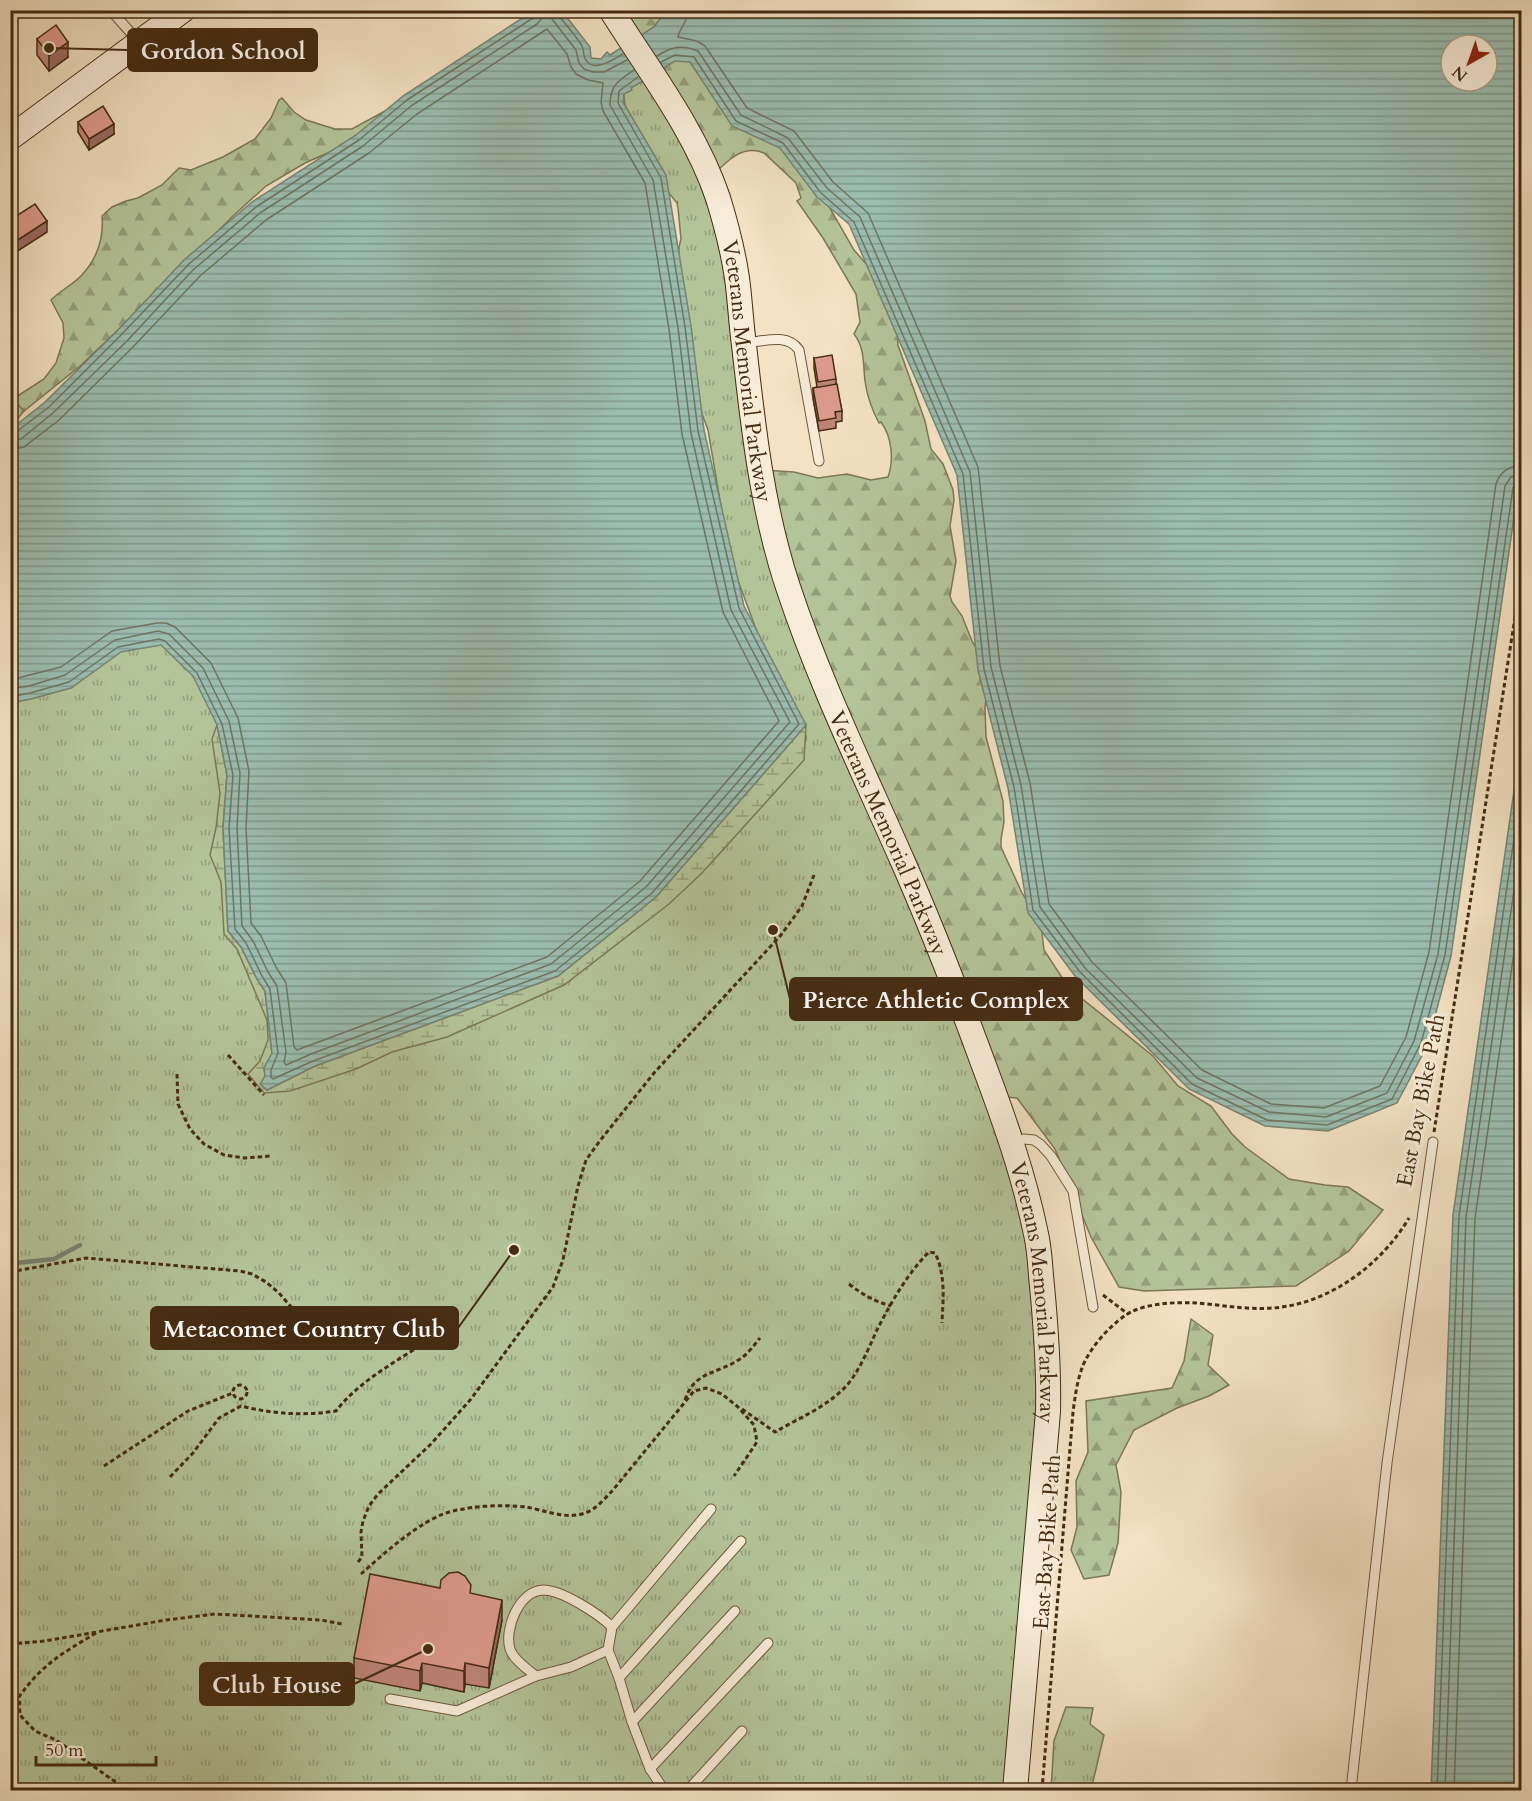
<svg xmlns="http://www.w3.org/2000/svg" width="1532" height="1801" font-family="Cardo,serif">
<defs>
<pattern id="grass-tufts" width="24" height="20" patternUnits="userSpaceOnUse" patternTransform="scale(1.5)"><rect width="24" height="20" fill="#b4c499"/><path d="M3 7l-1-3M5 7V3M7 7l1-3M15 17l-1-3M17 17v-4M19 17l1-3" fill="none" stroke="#949f7b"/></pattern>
<pattern id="forest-firs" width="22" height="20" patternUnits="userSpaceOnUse" patternTransform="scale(1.5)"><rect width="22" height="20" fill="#b4c499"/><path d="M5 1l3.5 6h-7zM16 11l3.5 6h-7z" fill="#949f7b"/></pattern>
<pattern id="wetland-marsh" width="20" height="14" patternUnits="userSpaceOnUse" patternTransform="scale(1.5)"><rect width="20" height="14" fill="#b4c499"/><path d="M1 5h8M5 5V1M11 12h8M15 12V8" fill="none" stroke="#949f7b"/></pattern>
<pattern id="water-rules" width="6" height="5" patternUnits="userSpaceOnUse" patternTransform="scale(1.5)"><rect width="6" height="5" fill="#9bbeb1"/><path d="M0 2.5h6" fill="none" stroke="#809b8f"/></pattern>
</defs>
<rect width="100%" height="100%" fill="#f3e2c3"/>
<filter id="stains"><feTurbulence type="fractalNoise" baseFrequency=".00333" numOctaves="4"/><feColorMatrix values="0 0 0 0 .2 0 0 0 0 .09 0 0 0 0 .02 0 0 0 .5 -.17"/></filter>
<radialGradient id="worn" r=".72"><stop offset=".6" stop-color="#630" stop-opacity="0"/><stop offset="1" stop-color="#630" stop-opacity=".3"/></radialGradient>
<g fill="url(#grass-tufts)" stroke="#7c7856" stroke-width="1.5">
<path d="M644,70L706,166L765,497L1022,1188L1046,1385L1014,1790H11V702L78,682L106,661L123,645L173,643L411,1035L522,987L804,744L806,740V736L791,716L765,653L730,559L708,430L695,395L679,286V247L681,239L678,208L677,203C657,180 621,120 624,89Z"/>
<polygon points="11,399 13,399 24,411 11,427"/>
<polygon points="1066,1707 1093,1708 1090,1724 1104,1735 1091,1790 1051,1790 1054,1741"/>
</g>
<g fill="url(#forest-firs)" stroke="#7c7856" stroke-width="1.5">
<polygon points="616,11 666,11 654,27 641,36"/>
<path d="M678,48L785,139L820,191L854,250L875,274L897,319L898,345L925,421L931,449L943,464L953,490L954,500L950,526L956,561L950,596L952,602L962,616L972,641L981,656L988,683L985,708L986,737L1003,801L1004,822L1001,839V847L1022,893L1041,924L1044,950L1061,976L1075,993L1153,1056L1178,1086L1211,1106L1232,1134L1245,1147L1289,1179L1325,1185L1348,1187L1383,1210L1349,1251L1296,1286L1144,1291L1119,1287L1091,1237L1055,1149L1017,1098L993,1096L846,734L761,470L794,472L818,478L847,474L871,480L888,477C894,460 892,437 881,422L879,423C872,410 867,396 865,381C863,364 865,348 854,334L860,322L856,294L823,238L797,201L801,198L796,183L764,153C742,144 726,162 712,176L650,69Z"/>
<path d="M282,98L294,112L306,120L335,129H352L385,111L350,143L305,163L266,186L233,216L139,310L79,367L24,411L13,399L44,379L56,363L64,338L63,323L51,300C60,291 72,285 81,276C97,259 104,239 102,216L112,207L126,201L138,198L162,185L179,168L191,170L223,157L255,139L271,118L279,100Z"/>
<polygon points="1191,1319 1213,1335 1208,1365 1229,1385 1209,1396 1177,1408 1134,1430 1116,1465 1121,1492 1118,1543 1109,1575 1084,1579 1071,1550 1077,1527 1076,1481 1088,1452 1086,1401 1172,1388 1184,1361"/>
</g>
<polygon fill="url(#wetland-marsh)" stroke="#7c7856" stroke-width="1.5" points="217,725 227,775 223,828 228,931 241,947 257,979 265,991 272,1054 264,1068 267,1090 315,1066 558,976 656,897 806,725 804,760 702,873 669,904 564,985 447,1037 392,1052 356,1069 290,1091 264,1093 248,1074 260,1061 268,1040 267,1020 237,949 224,934 221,882 210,855 216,828 220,793 212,739"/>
<g fill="url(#water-rules)" stroke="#788371" stroke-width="1.5" fill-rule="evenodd">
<path d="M533,11H562L590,47L591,58L601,59L607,52L610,55L654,27L666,11H1521V468L1451,956L1427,1046L1397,1103L1328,1131L1265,1126L1189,1089L1075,976L1028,913L1008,788L978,670L957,475L849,224L817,197L780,148L732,126L690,62L675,61L631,88L632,90L624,94L623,102L666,175L691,326L704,430L744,606L806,725L656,897L558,976L315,1066L267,1090L260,1084L265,1076L264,1068L272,1053L265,991L257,979L241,947L228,931L223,828L227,775L217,725L193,676L161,645L121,652L71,688L31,699L11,703V429L44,403L117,331L184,260L252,202L356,135L403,96ZM1451,45H1487V81H1451Z"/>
<polygon points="1521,742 1521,1790 1431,1790 1453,1215"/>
</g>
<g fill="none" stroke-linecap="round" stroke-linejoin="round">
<g stroke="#707462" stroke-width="1.5">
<polyline points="550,10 552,19 576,50 579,63 584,69 593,72 604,72 627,60"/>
<path d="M558,10L559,16C567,26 576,36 582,46C584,50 583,56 586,60C593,73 615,59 623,54"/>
<path d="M688,10C688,22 679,29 678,37L697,41L705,46L747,108L794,131L833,182L868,213L978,467L1000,666L1030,783L1049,904L1092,962L1202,1070L1271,1104L1324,1108L1380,1086L1406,1037L1429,952L1496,484C1500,472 1509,466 1522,465"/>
<path d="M657,56C671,47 682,44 698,51L741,115L788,138L827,188L860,217L970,472L991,667L1021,785L1040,907L1085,968L1197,1078L1269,1112L1326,1117L1387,1093L1414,1041L1438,954L1505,486L1511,477L1522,474"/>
<polyline points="661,62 675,55 694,57 736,121 783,143 821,193 854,222 963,474 984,669 1014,787 1033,910 1080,972 1192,1084 1267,1120 1327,1125 1392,1099 1421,1043 1445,955 1513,488 1516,483 1522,482"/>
<polyline points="10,434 16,432 49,407 121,335 189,264 256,207 359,140 407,100 533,18 536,10"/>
<polyline points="10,441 21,439 53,413 127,341 193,270 260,213 363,146 411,106 537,24 542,18 543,10"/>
<polyline points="10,450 24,447 59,420 133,347 200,276 266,220 369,153 417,114 547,29 567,54 571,67 576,74 588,80 603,83 601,102 603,111 645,183 669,329 682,434 723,612 779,721 640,881 547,957 297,1050 294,1047 286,983 276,967 261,936 251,923 246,828 249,771 238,718 211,663 175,627 166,623 157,623 112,631 61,667 10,680"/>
<path d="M10,689L29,686L65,675L115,640L158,631L169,634L203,668L229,721L240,773L237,828L242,926L253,941L268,972L277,986L286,1052L284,1062L286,1065L311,1054L551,964L646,887L790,722L731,610L691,433L678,328L653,180L610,105C610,85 619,80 634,70"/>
<polyline points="10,697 30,693 69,682 118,647 159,639 165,641 197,673 222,724 233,775 229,828 235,929 246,943 262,976 270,989 278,1053 271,1070 271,1077 273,1079 313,1061 555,971 652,893 799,724 739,608 698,431 685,327 661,178 618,103 619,91 638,77"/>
<polyline points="1437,1790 1459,1216 1522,784"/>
<polyline points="1445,1790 1466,1217 1522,836"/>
<polyline points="1454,1790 1475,1218 1522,898"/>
</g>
<polyline stroke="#788371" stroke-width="4.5" points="10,1266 16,1263 54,1259 80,1245"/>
<g stroke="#70593e" stroke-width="11">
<g id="lane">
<polyline points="108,10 115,15 139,42"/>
<path d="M746,343C765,341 787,333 799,350L819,461"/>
<polyline points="1012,1143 1024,1139 1034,1140 1041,1145 1051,1156 1073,1191 1093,1307"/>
<path d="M608,1650L571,1667L536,1676C528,1670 513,1659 510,1649C504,1629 519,1591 543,1590C562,1590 599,1614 612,1627"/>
<polyline points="619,1678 741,1541"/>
<polyline points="390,1699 457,1711 536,1676"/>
<polyline points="632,1722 735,1611"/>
<polyline points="650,1769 768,1643"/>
<polyline points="664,1790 650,1769 632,1722 619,1678 608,1650 612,1627 711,1509"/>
<polyline points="688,1790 742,1731"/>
<polyline points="1351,1790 1387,1463 1433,1142"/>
</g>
</g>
<g stroke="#442b12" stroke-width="26">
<g id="secondary">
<path id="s1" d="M611,10C649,71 695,130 718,198C726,224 733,251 737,278C740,300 741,323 744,345C753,426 762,509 788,587C819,681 863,771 903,862C932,928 958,995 983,1063C1004,1119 1024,1175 1036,1234C1040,1251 1040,1268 1042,1286C1046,1328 1049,1370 1048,1412L1015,1790"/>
<polyline points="10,138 183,10"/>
</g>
</g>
<g stroke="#442b12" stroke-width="3" stroke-dasharray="4.5 3" stroke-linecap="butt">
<polyline points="228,1055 264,1095"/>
<polyline points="177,1074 178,1104 190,1129 204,1144 224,1155 245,1158 271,1156"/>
<polyline points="1434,1132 1522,573"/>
<path d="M10,1272L86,1258L240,1271L252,1274L266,1282L279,1293L306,1324L325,1331L380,1320H399L430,1325L433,1331L429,1340C397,1361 359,1381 336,1411C303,1416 273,1414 241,1406L219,1418L193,1453L169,1478"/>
<path d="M849,1284C863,1295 874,1301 891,1306"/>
<polyline points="1103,1295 1128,1314"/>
<circle cx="240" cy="1392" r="7"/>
<path d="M685,1400C694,1371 718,1374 740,1359C748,1354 754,1345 760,1338"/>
<path d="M742,1409L775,1432C799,1418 829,1406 848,1384C860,1369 868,1350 876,1332C890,1304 907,1274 929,1252L935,1253C946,1275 943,1300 942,1323"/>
<polyline points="104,1466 188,1411 233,1393"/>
<polyline points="358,1562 362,1557 361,1532 363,1521 369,1506 378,1494 431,1444 471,1399 553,1287 563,1260 578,1186 586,1160 599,1142 654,1073 781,935 802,906 814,875"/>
<path d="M361,1574C383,1554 416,1525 443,1514C465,1506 503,1504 526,1507C544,1510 566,1520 585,1513C597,1509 605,1498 613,1490L694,1391L706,1388L722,1394L738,1407L754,1425L757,1442L734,1476"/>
<path d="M96,1633C63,1653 42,1664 19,1697L20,1715L35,1731L56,1740L127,1790"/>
<polyline points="10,1644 45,1641 166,1620 215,1614 321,1620 342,1624"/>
<path d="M1042,1790L1073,1412C1075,1397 1077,1382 1082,1368C1089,1348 1114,1320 1133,1311C1152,1303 1176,1302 1196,1303C1222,1305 1247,1310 1273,1308C1329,1304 1381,1265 1409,1218"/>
</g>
<use href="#lane" stroke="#f7ecd8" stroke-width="9"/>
<use href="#secondary" stroke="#f7ecd8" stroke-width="24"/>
</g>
<g fill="#bf8579" stroke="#442b12" stroke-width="1.5">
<polygon points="37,39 68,57 49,71 37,55"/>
<polygon points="78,122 114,134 89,150 78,132"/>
<polygon points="814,358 836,379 836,384 842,411 842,421 836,422 836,428 819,431 813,398 813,388 817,387 814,368"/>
<polygon points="471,1594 502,1620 489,1688 465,1684 464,1692 422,1683 420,1691 354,1678 354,1658"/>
</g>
<g fill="#9b6c63" stroke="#442b12" stroke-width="1.5">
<polygon points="68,42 68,57 49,71 49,56"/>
<polygon points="114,124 114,134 89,150 89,139"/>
<polygon points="47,221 47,232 10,256 10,245"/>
<polygon points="502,1600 502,1620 489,1688 489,1668"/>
<polygon points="422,1663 422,1683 420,1691 420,1671"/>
<polygon points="465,1663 465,1684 464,1692 464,1671"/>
</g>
<g fill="#de9b8d" stroke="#442b12" stroke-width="1.5">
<polygon points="56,25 68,42 49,56 37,39"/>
<polygon points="103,106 114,124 89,139 78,122"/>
<polygon points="35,204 47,221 10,245 10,220"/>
<polygon points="832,355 836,379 818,382 814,358"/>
<polygon points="837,384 842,411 835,412 836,418 819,421 813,388"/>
<polygon points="458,1572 465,1576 471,1585 470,1593 502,1600 489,1668 465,1663 464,1671 422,1663 420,1671 354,1658 370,1574 440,1588 441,1580 449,1573"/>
</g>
<g text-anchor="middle" stroke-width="6" stroke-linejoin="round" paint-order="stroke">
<g font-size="22" fill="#442b12" stroke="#f7ecd8">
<text dy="8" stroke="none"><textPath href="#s1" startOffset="393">Veterans Memorial Parkway</textPath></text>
<text dy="8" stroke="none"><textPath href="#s1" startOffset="879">Veterans Memorial Parkway</textPath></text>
<text transform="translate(1420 1100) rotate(-79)" y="8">East Bay Bike Path</text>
<text dy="8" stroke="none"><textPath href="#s1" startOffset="1365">Veterans Memorial Parkway</textPath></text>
<text transform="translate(1046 1542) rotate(-86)" y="8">East Bay Bike Path</text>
</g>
</g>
<path fill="none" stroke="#442b12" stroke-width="2" d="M49 48L128 50M773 930L790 999M514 1250L458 1328M428 1649L354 1684"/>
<g fill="#442b12" stroke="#f7ecd8" stroke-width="2">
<circle cx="49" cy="48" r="6"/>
<circle cx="773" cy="930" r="6"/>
<circle cx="514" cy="1250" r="6"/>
<circle cx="428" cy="1649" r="6"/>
</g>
<g fill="#442b12" stroke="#442b12" stroke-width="2">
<rect x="128" y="29" width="189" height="42" rx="6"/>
<rect x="790" y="978" width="292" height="42" rx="6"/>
<rect x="151" y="1307" width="307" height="42" rx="6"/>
<rect x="200" y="1663" width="154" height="42" rx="6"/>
</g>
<g font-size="24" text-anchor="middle" font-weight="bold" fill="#fff">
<text x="223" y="59">Gordon School</text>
<text x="936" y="1008">Pierce Athletic Complex</text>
<text x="304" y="1337">Metacomet Country Club</text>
<text x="277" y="1693">Club House</text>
</g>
<rect width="1532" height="1801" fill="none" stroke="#f3e2c3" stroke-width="36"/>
<rect x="12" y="12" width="1508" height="1777" fill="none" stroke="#442b12" stroke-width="3"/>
<rect x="18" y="18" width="1496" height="1765" fill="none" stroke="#442b12" stroke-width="1.5"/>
<g transform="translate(1469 63) rotate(220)"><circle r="28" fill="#f7ecd8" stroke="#af9f89" stroke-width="1.5"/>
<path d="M0-4.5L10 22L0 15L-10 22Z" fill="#8f2418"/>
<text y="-9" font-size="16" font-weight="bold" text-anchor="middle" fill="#442b12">N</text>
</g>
<path d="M36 1756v9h120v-9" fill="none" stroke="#442b12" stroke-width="3"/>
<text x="45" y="1756" font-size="18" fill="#442b12" stroke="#f7ecd8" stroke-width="4.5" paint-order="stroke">50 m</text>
<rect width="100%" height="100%" filter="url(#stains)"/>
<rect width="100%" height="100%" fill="url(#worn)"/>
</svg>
